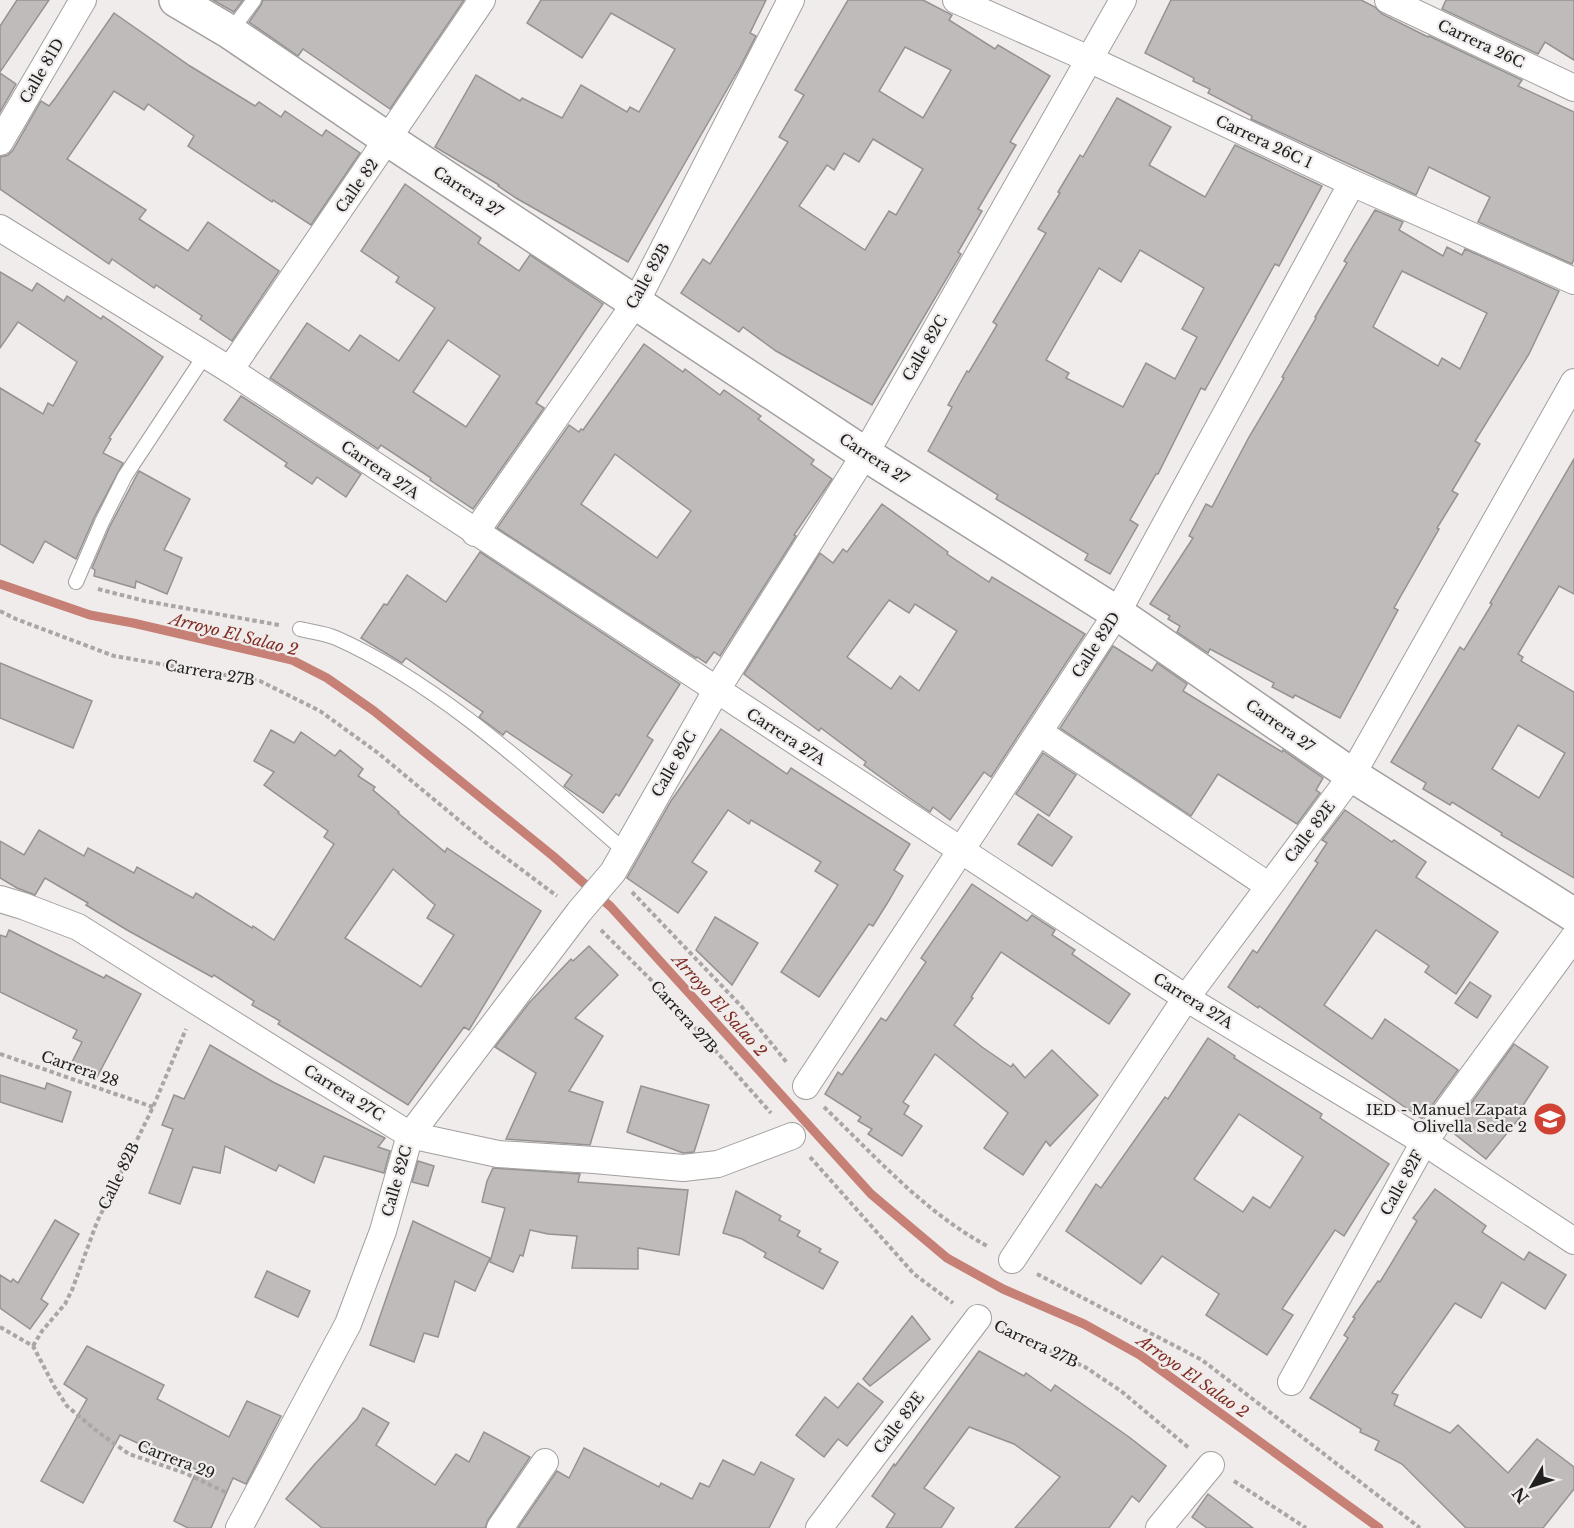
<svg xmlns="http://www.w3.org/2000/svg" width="1574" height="1528" font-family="'Libre Baskerville',serif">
<rect width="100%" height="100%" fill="#f0eceb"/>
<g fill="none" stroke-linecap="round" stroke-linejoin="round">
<polyline stroke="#c68075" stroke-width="9" points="0,584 90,615 133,623 292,660 327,678 374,711 553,856 611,907 871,1194 947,1258 1003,1289 1084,1324 1140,1355 1379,1528"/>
</g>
<g fill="#bebbba" stroke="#959291" stroke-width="1.5" fill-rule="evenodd">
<polygon points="17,0 49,0 0,72 0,26"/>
<polygon points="213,0 243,0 234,12"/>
<polygon points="263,0 464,0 390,109 303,49 298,56 249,22 261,5"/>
<polygon points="541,0 766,0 750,33 756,36 740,67 628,262 516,198 498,186 499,185 435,147 476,75 520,101 522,98 562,118 581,85 627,112 630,107 639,112 675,49 611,13 582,58 527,23"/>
<path d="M848,0H923L952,15L949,20L995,49L998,45L1050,76L1010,142L1016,145L978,209L982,211L958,252L961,254L872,405L776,351L743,327L739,332L681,293L703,259L710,264L788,142L779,137L804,95L795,90ZM905,47L951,70L923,118L879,91ZM873,139L923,169L896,215L889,211L865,250L799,206L827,165L834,170L844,153L859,162Z"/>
<polygon points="1171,0 1361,0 1375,7 1382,14 1428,37 1429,36 1522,80 1518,86 1574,112 1574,259 1572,264 1478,222 1490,197 1429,167 1416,195 1251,119 1252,116 1208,93 1210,89 1193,81 1194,78 1145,53"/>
<polygon points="1446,0 1574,0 1574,60 1545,42 1538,54 1442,9"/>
<polygon points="114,13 190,66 255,106 259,102 281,117 285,111 322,136 326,130 360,153 311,225 273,200 272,202 188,146 194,136 148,104 144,110 114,91 67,159 146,210 139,219 188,251 208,222 279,271 232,341 200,319 202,316 156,285 154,288 112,259 109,264 0,189 0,157 8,155 13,150 41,101 49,106 56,97"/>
<polygon points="0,73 16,84 0,112"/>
<path d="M1117,98L1171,127L1149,165L1205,197L1235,145L1322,186L1279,266L1275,264L1205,390L1201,388L1158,474H1156L1130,520L1138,525L1110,574L1085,560L1088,554L996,499L998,495L928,451L952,407L948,405L967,371L969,372L997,325L993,322L1046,233L1038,229L1060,193L1058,192L1080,155L1083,157ZM1140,250L1204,288L1182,329L1197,337L1175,379L1146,363L1123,407L1066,378L1069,373L1046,360L1099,268L1121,282Z"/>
<path d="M405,184L481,238L478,243L519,271L530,255L603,304L536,403L544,408L473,509L430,480L431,478L381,445L378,449L270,378L307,323L349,351L360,335L399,361L435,308L396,282L399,277L361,251ZM448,340L500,376L466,427L413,392Z"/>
<path d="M1375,210L1403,222L1399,230L1443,256L1447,247L1462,255L1465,249L1559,291L1529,354L1475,441L1480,444L1452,491L1458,494L1437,528L1439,529L1394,608L1398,610L1340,718L1295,695L1293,698L1272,687L1274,683L1210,649L1208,653L1177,632L1180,626L1168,619L1170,616L1150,604L1193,538L1189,536L1206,504L1212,507L1249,437L1284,378L1282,377L1316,318L1315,317L1347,263L1344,261ZM1402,271L1487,313L1460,369L1442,358L1438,366L1373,327Z"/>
<polygon points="0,272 32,291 37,283 64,301 67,296 101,319 103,316 163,357 109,438 111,439 103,453 123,463 94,518 76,559 45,541 33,563 0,544 0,388 43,414 48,403 53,406 77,362 18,322 0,348"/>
<path d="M644,344L683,372L685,369L720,395L724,390L761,416L758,419L814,460L811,464L832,479L794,535L796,536L720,656L714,652L706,663L697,657L696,658L497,528L569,425L579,432L581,429L583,430ZM615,454L691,511L657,558L581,504Z"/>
<polygon points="241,396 361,474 346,497 317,477 312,484 285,466 287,463 224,420"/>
<path d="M1574,459V594L1559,586L1518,654L1523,657L1521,661L1574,692V878L1501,835L1502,833L1452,802L1450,805L1423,789L1426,783L1391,762L1460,647L1464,650L1492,604L1490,603ZM1518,725L1565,753L1539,798L1492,769Z"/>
<polygon points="139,471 190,499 164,550 182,558 167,594 136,581 135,588 94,576 95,570 92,568 110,526"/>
<path d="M882,504L948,552L947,554L989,582L992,577L1085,634L991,777L984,772L950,820L933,807L930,812L908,797L864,765L866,762L821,728L819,731L744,674L820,553L833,563L843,549L847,552ZM889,600L909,613L915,604L957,631L919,691L900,676L891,689L847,657Z"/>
<polygon points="480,552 680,684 647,736 653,740 619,796 616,794 603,813 564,786 572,775 506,731 503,735 479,717 483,712 406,658 402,663 361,638 384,604 387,605 407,575 446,602"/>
<polygon points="1113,646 1152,671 1157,663 1187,684 1183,691 1282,752 1283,750 1323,778 1316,790 1320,793 1297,824 1218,774 1191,816 1060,728"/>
<polygon points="0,663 92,701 73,748 0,718"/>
<polygon points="721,729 787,774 791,768 910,844 894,870 903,876 888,902 873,926 869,924 819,997 781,972 838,885 815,871 821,862 751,820 749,824 728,810 692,862 707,872 678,913 627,878 671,801"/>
<path d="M271,730L294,743L301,732L335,756L340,750L363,769L358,776L375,787L373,790L399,812L398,813L445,852L447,848L541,911L469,1030L464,1027L408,1105L278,1024L280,1021L252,1005L254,1001L214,975L212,977L127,930L86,905L88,903L45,878L35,895L17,888L0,878V841L24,855L39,830L84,856L88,848L134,873L137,867L193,898L196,893L252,928L253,926L274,940L334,844L324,837L328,831L264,785L274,772L254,761ZM393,869L435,905L427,918L454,935L421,987L345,938Z"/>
<polygon points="1043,753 1076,775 1049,816 1016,794"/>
<polygon points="1345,810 1392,842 1394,840 1426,862 1416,877 1498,932 1456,994 1425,972 1429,966 1376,930 1324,1005 1372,1039 1385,1019 1458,1070 1422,1119 1259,1006 1258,1008 1228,987 1253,950 1257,953 1318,863 1315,861 1327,843 1322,840"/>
<polygon points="1038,814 1072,837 1052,866 1018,844"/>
<polygon points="972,884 1027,921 1032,915 1055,930 1052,935 1075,950 1072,954 1130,994 1109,1024 1001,952 971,997 973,998 954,1025 982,1047 1011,1067 1013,1064 1025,1078 1052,1050 1098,1095 1050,1146 1046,1141 1023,1175 984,1148 1008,1113 935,1054 903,1102 909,1106 904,1114 922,1126 902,1156 868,1134 872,1129 858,1121 861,1117 825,1094 838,1072 842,1075 881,1018 886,1021 926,962 921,958"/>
<polygon points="715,917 758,943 732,985 696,950"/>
<polygon points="9,930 104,978 106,975 141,994 97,1077 71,1064 82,1042 73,1038 77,1030 0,992 0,935 6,937"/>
<polygon points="589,946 618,975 575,1018 603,1036 569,1091 603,1102 590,1145 506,1139 536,1073 495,1047 529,1003 571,959 573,961"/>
<polygon points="1470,982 1491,996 1477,1018 1455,1003"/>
<path d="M1208,1038L1235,1056L1234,1058L1322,1114L1320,1118L1389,1164L1344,1236L1335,1230L1282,1309L1293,1315L1267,1355L1206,1315L1219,1294L1162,1256L1141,1284L1066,1231L1096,1184L1101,1188L1165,1097L1168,1099ZM1239,1114L1303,1157L1270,1208L1253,1197L1243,1212L1194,1179Z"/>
<polygon points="1514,1044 1548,1067 1518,1113 1521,1116 1486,1159 1451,1131"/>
<polygon points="210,1045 273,1082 385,1138 378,1147 390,1151 384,1173 324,1156 314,1183 279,1165 276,1171 225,1146 220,1173 193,1167 180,1204 149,1193 173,1129 162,1125 174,1095 184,1099"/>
<polygon points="0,1075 45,1089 47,1083 71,1092 62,1122 0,1102"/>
<polygon points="641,1086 709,1105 694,1152 683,1153 627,1132"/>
<polygon points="418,1161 434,1166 428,1186 412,1182"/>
<polygon points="493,1168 580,1174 578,1182 688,1190 679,1255 638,1248 638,1269 572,1268 577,1236 548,1234 530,1230 523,1256 520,1255 513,1272 490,1262 505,1208 482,1202 487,1181"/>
<polygon points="1435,1189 1486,1226 1482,1232 1524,1260 1529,1252 1566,1275 1545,1309 1502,1282 1481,1318 1455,1303 1392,1393 1398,1395 1394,1405 1450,1433 1458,1425 1508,1473 1537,1439 1574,1467 1574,1489 1543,1528 1466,1528 1402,1464 1375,1450 1379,1441 1360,1432 1361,1429 1310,1398 1348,1338 1344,1335 1355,1318 1353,1317 1378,1281 1380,1282 1417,1221 1413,1218"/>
<polygon points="736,1191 781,1216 779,1220 800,1231 797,1236 821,1249 819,1252 838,1262 823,1289 764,1257 766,1253 742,1239 723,1233"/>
<polygon points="55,1220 79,1234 41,1299 48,1304 30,1329 0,1308 0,1275 11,1282 13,1279 18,1283"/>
<polygon points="413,1221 490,1258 475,1291 455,1281 438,1337 424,1333 414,1362 370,1345"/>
<polygon points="267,1271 310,1291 298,1317 255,1297"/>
<polygon points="912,1316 930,1339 870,1386 863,1379"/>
<polygon points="87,1346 164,1385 157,1399 229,1437 247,1401 281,1416 246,1484 233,1478 211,1528 188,1528 174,1521 197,1470 120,1435 83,1503 41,1481 87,1399 64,1384"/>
<polygon points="979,1351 1024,1376 1026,1373 1051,1391 1055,1385 1129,1437 1166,1466 1139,1502 1132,1496 1109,1528 1015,1528 1060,1477 1014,1444 969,1427 924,1488 954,1508 941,1528 886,1528 895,1514 872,1496 894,1464 895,1466"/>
<polygon points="858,1383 883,1402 847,1446 838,1439 824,1457 796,1435 825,1397 838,1408"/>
<polygon points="363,1408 389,1423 376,1445 435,1485 456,1454 469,1462 484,1432 530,1457 488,1520 485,1528 322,1528 286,1499 314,1465 357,1419"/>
<polygon points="584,1448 659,1487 661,1483 692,1499 700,1483 709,1487 723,1460 754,1475 761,1462 794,1479 769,1528 518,1528 557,1471 569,1478"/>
<polygon points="1208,1494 1253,1528 1207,1528 1192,1517"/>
</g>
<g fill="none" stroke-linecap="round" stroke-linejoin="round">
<g stroke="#a29f9e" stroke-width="16">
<g id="service">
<polyline points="230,32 254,0"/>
<polyline points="76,582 102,522 125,476 205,355"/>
<path d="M300,629C312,632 325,633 336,638C440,684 539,777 625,851"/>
</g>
</g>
<g stroke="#a29f9e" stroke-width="28">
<g id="minor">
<polyline points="956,0 1089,59 1352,183 1574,281"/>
<polyline points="1388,0 1574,88"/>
<polyline points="0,142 83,0"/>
<polyline points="0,228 230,370 1186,998 1424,1142 1574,1241"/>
<polyline points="230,370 482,0"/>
<polyline points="475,533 636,302 791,0"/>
<polyline points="1039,732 1269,886"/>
<polyline points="0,899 23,906 78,927 410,1135 498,1154 594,1160 683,1168 718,1164 792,1136"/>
<polyline points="806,1086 1117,613 1352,183"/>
<polyline points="1012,1260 1186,998 1352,775 1574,382"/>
<polyline points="1291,1382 1424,1142 1574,937"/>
<polyline points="239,1528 348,1324 383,1231 410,1135 579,912 613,872 716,691 865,454 1123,0"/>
<polyline points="500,1528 545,1462"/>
<polyline points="819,1528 978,1318"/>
<polyline points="1159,1528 1211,1465"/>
</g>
</g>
<g stroke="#a29f9e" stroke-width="36">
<polyline id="tertiary" points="176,0 230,32 389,140 865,454 1117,613 1352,775 1574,915"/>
</g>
<g stroke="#a9a6a5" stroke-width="4" stroke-dasharray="4.5 3" stroke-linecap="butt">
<polyline points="98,589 145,601 279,625"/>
<polyline points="0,611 16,619 114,656 260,681 320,711 378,753 490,846 557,896"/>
<polyline points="632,892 742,1007 788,1064"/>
<polyline points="601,930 665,994 771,1113"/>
<polyline points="0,1054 153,1107"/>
<path d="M824,1107C875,1156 925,1213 989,1247"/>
<polyline points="810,1157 914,1274 953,1303"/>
<polyline points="1037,1274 1202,1360 1420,1528"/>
<polyline points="0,1327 33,1346 54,1386 67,1406 98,1432 129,1454 185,1473 227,1493"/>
<polyline points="1002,1329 1085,1367 1121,1391 1189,1448"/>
<polyline points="33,1346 42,1331 65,1304 72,1290 97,1222 153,1107 186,1029"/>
<polyline points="1234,1481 1306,1528"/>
</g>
<use href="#service" stroke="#fff" stroke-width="14"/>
<use href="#minor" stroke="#fff" stroke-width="26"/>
<use href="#tertiary" stroke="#fff" stroke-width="33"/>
</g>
<defs>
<g id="school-disc" transform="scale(1.725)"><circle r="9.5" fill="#d04334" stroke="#f0eceb"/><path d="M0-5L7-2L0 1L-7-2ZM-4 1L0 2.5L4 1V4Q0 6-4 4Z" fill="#fff"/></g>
</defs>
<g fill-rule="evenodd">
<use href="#school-disc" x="1550" y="1119"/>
</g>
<g text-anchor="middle" stroke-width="4.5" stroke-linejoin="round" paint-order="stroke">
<g font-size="15" fill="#222121" stroke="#f0eceb">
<text transform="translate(1481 44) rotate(25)" y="5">Carrera 26C</text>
<text transform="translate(42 71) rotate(-60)" y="5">Calle 81D</text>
<text transform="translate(1264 142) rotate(25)" y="5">Carrera 26C 1</text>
<text transform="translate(357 186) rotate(-55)" y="5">Calle 82</text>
<text transform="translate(468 192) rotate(33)" y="5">Carrera 27</text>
<text transform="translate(648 276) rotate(-61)" y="5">Calle 82B</text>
<text transform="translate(925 348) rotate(-60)" y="5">Calle 82C</text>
<text transform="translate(874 459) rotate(33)" y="5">Carrera 27</text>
<text transform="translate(380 470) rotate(34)" y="5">Carrera 27A</text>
<text transform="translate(1096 645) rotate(-57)" y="5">Calle 82D</text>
<text transform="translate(210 673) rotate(10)" y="5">Carrera 27B</text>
<text transform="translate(1280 726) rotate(35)" y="5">Carrera 27</text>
<text transform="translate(786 737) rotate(33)" y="5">Carrera 27A</text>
<text transform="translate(674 764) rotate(-60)" y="5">Calle 82C</text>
<text transform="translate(1310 832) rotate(-53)" y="5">Calle 82E</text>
<text transform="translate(1193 1001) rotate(32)" y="5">Carrera 27A</text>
<text transform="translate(684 1017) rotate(48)" y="5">Carrera 27B</text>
<text transform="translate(80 1069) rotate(19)" y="5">Carrera 28</text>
<text transform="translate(344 1093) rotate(32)" y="5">Carrera 27C</text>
<text transform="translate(119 1176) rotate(-64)" y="5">Calle 82B</text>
<text transform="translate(397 1181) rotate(-74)" y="5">Calle 82C</text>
<text transform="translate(1402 1183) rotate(-61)" y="5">Calle 82F</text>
<text transform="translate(1036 1344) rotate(25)" y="5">Carrera 27B</text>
<text transform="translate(899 1423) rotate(-53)" y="5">Calle 82E</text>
<text transform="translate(176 1460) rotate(21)" y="5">Carrera 29</text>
</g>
<g font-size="15" fill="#222121" stroke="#f0eceb" text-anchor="end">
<text x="1527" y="1115">IED - Manuel Zapata<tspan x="1527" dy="17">Olivella Sede 2</tspan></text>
</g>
<g font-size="16" font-style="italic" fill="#7f2b22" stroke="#f0eceb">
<text transform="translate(234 634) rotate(14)" y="6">Arroyo El Salao 2</text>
<text transform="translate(720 1005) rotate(48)" y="6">Arroyo El Salao 2</text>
<text transform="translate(1193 1376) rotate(35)" y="6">Arroyo El Salao 2</text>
</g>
</g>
<g transform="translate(1532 1486) rotate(231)" stroke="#f0eceb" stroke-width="4.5" paint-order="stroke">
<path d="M0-4.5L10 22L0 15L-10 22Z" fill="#222121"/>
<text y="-9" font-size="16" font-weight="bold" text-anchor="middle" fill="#222121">N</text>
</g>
</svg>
